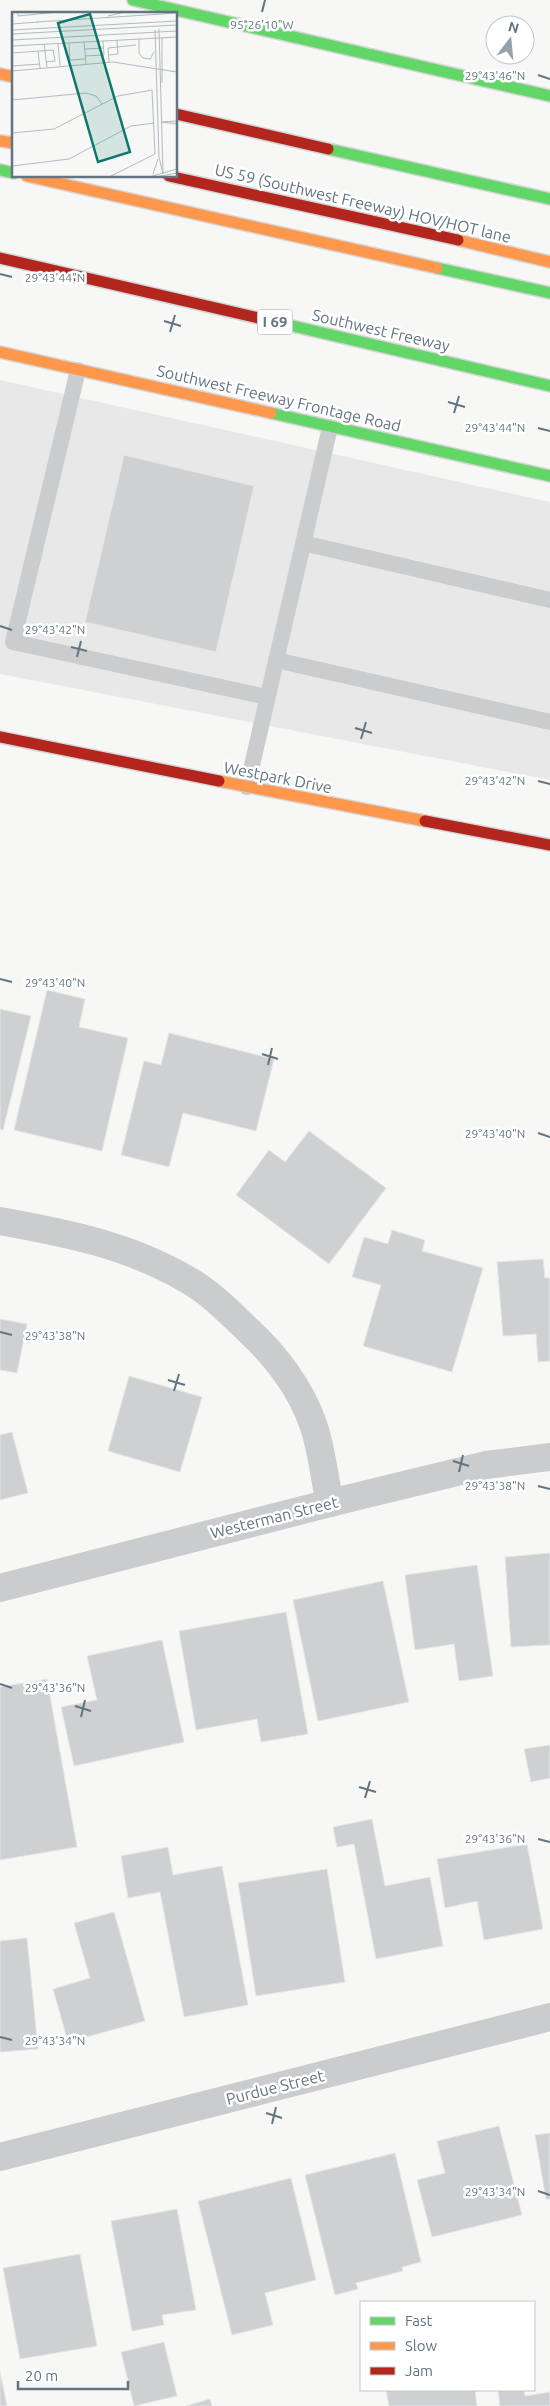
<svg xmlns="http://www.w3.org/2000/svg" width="550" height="2406" font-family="Ubuntu,sans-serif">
<rect width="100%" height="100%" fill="#f7f7f6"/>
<polygon fill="#e7e8e7" points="0,380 550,502 550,780 0,674"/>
<g fill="#ced0d1" stroke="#e6e6e6">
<polygon points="124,455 254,486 216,652 85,622"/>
<polygon points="47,990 85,999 79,1027 128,1038 102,1151 14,1130"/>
<polygon points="0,1009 31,1016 3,1130 0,1129"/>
<polygon points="169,1033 274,1059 256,1131 183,1113 169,1167 121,1155 144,1061 161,1065"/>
<polygon points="309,1131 386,1188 329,1264 236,1195 269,1150 285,1162"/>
<polygon points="392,1230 425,1240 422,1251 483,1268 452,1372 363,1346 381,1285 352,1277 364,1237 388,1244"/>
<polygon points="543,1259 545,1278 550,1278 550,1361 538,1362 536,1334 503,1336 497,1262"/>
<polygon points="0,1319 27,1324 17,1373 0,1370"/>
<polygon points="129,1376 202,1397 180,1472 108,1451"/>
<polygon points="12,1432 28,1493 0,1500 0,1435"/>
<polygon points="550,1553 550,1645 511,1647 505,1557"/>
<polygon points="477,1565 493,1676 459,1681 454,1644 415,1650 405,1575"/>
<polygon points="383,1581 409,1702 318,1721 293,1600"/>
<polygon points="286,1612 308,1734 261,1742 257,1719 196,1730 179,1631"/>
<polygon points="162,1640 184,1742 74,1766 61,1707 97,1700 87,1656"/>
<polygon points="47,1679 77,1847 0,1860 0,1687"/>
<polygon points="550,1745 550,1778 531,1782 524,1749"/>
<polygon points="372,1819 385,1886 430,1877 443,1946 376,1959 354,1844 337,1847 333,1827"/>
<polygon points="527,1844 543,1929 484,1940 477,1901 445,1908 437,1859"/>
<polygon points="168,1847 173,1875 222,1866 248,2005 184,2017 160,1892 128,1898 121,1856"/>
<polygon points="327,1869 345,1982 256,1996 238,1883"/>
<polygon points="114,1912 145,2021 68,2042 53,1989 90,1978 74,1923"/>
<polygon points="27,1938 38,2049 0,2052 0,1941"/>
<polygon points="499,2126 522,2215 432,2237 417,2180 445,2173 437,2141"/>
<polygon points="550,2133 550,2199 546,2199 535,2135"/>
<polygon points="395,2153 421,2262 402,2267 403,2271 356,2283 358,2289 335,2295 305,2175"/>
<polygon points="291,2178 316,2280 265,2293 273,2325 232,2335 198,2201"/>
<polygon points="177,2209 196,2310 162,2315 164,2325 132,2331 111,2221"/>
<polygon points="80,2254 97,2346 20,2359 3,2268"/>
<polygon points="164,2342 177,2396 134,2406 121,2352"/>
<polygon points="0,2372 7,2406 0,2406"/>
<polygon points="386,2390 475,2390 477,2406 389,2406"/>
<polygon points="498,2390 524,2390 525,2396 550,2392 550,2406 500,2406"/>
<polygon points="210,2399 212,2406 186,2406"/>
</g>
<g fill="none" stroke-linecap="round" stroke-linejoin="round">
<g stroke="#d4d5d5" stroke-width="14">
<g id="fast">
<polyline points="133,0 550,96"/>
<polyline points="328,149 550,199"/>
<polyline points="0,170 14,173"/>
<polyline points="437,268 550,293"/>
<polyline points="267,320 550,386"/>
<polyline points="271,413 550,476"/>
</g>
</g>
<g stroke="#d4d5d5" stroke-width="14">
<g id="slow">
<polyline points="0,74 14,77"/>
<polyline points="0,141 14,143"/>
<polyline points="27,176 437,268"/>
<polyline points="458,240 550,262"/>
<polyline points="0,352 271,413"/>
<polyline points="219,781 425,821"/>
</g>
</g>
<g stroke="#d4d5d5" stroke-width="14">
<g id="jam">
<polyline points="176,114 328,149"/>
<polyline points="169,176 458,240"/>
<polyline points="0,258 267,320"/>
<polyline points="0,737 219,781"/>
<polyline points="425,821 550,845"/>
</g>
</g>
<g stroke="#cbcccd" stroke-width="16">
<polyline points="78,370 13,642 267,697"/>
<polyline points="303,543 550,600"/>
<polyline points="276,660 550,722"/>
<polyline points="247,787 330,427"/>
</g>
<g stroke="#cbcccd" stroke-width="28">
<path d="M0,1221C66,1233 129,1245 188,1280C211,1293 230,1313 249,1331C276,1356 301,1389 313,1424C322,1449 324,1477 330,1503"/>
<polyline points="0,1588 330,1503 486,1465 550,1457"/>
<polyline points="0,2157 550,2017"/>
</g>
<use href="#fast" stroke="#63d668" stroke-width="11"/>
<use href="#slow" stroke="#ff974d" stroke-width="11"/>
<use href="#jam" stroke="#b3261e" stroke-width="11"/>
</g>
<path fill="none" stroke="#627581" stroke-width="2" d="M262,12L265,0M538,75L550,79M0,274L12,277M164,321L181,326M170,332L175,315M448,402L465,407M454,413L459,396M538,428L550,431M0,626L12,630M71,647L87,651M77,657L81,641M355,728L372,733M361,739L366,722M538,781L550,784M0,979L12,982M262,1054L278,1059M268,1065L272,1048M538,1133L550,1137M0,1332L12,1335M168,1380L185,1385M174,1391L179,1374M453,1461L469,1466M459,1472L463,1455M538,1486L550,1489M0,1684L12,1688M75,1706L91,1711M81,1717L85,1700M359,1787L376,1792M365,1798L370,1781M538,1839L550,1842M0,2037L12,2040M266,2113L282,2118M272,2124L276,2107M538,2191L550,2195"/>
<g text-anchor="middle" stroke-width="5" stroke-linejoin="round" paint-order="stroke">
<rect fill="#fff" stroke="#919ea7" stroke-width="1" x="257.5" y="309.5" width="35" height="25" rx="4"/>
<g font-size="15" font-weight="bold" fill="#627581">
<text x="275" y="327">I 69</text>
</g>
<g font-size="16" fill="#627581" stroke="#fff">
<text transform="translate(363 203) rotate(13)" y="6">US 59 (Southwest Freeway) HOV/HOT lane</text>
<text transform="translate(381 330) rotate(13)" y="6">Southwest Freeway</text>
<text transform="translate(279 398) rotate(13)" y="6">Southwest Freeway Frontage Road</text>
<text transform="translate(278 777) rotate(11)" y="6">Westpark Drive</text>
<text transform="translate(274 1517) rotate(-14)" y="6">Westerman Street</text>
<text transform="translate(275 2087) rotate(-14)" y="6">Purdue Street</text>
</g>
</g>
<g transform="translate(12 12)">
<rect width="165" height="165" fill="#f7f7f6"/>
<path fill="none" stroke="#b2bbc0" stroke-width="1" d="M6,0V4L46,0M96,4L113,0M25,10L165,1M0,12L26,10M147,17L151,162M0,18L165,9M143,18L147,145L151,162M0,22L165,13M150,26V71M127,27V41L131,46L138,47L142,40M0,28L165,19M72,30L74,52M57,31L58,48L73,47M32,32L35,55M46,32L48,54M0,34L165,25M73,37L91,36M26,39L28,56M0,41L41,38L43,49L34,50M97,43L106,42L105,28M73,44L92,43L91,29M97,50L96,36L124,33M0,54L28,52M0,59L101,50L165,60M0,88L74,81L84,84L90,92M150,110L165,112M150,110L165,109M0,121L42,117L106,84L140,78L143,142L97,165M0,154L57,147L119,114L142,111M141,162L146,147M137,165L165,157M144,165L165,161"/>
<path fill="#0f766e" fill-opacity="0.15" stroke="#0f766e" stroke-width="2.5" d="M78,2L118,140L86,150L46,11Z"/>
<rect width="165" height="165" fill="none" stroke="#627581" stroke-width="2.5"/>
</g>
<g font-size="12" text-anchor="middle" fill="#627581" stroke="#fff" stroke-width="5" stroke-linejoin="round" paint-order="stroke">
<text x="262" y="29">95°26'10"W</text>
<text x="495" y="80">29°43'46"N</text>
<text x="55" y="282">29°43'44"N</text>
<text x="495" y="432">29°43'44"N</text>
<text x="55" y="634">29°43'42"N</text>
<text x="495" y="785">29°43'42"N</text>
<text x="55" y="987">29°43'40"N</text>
<text x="495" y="1138">29°43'40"N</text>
<text x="55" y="1340">29°43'38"N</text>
<text x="495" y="1490">29°43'38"N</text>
<text x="55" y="1692">29°43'36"N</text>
<text x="495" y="1843">29°43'36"N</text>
<text x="55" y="2045">29°43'34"N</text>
<text x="495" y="2196">29°43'34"N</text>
</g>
<rect x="360" y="2301" width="175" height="90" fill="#ffffff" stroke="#c0c8cd"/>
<rect x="370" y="2317" width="25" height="8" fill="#63d668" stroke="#c0c8cd"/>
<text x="405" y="2326" font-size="15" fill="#627581">Fast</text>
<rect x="370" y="2342" width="25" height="8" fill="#ff974d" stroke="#c0c8cd"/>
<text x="405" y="2351" font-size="15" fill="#627581">Slow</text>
<rect x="370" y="2367" width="25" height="8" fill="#b3261e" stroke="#c0c8cd"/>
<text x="405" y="2376" font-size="15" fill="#627581">Jam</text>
<g transform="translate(510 40) rotate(16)"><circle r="24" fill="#ffffff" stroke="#c0c8cd"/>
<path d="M0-4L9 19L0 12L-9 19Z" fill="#96a2aa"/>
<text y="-8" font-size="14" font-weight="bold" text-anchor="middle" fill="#627581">N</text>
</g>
<path d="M18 2381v8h110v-8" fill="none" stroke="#627581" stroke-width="2.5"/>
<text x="25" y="2381" font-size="15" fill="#627581" stroke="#ffffff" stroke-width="4" paint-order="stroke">20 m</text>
</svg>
